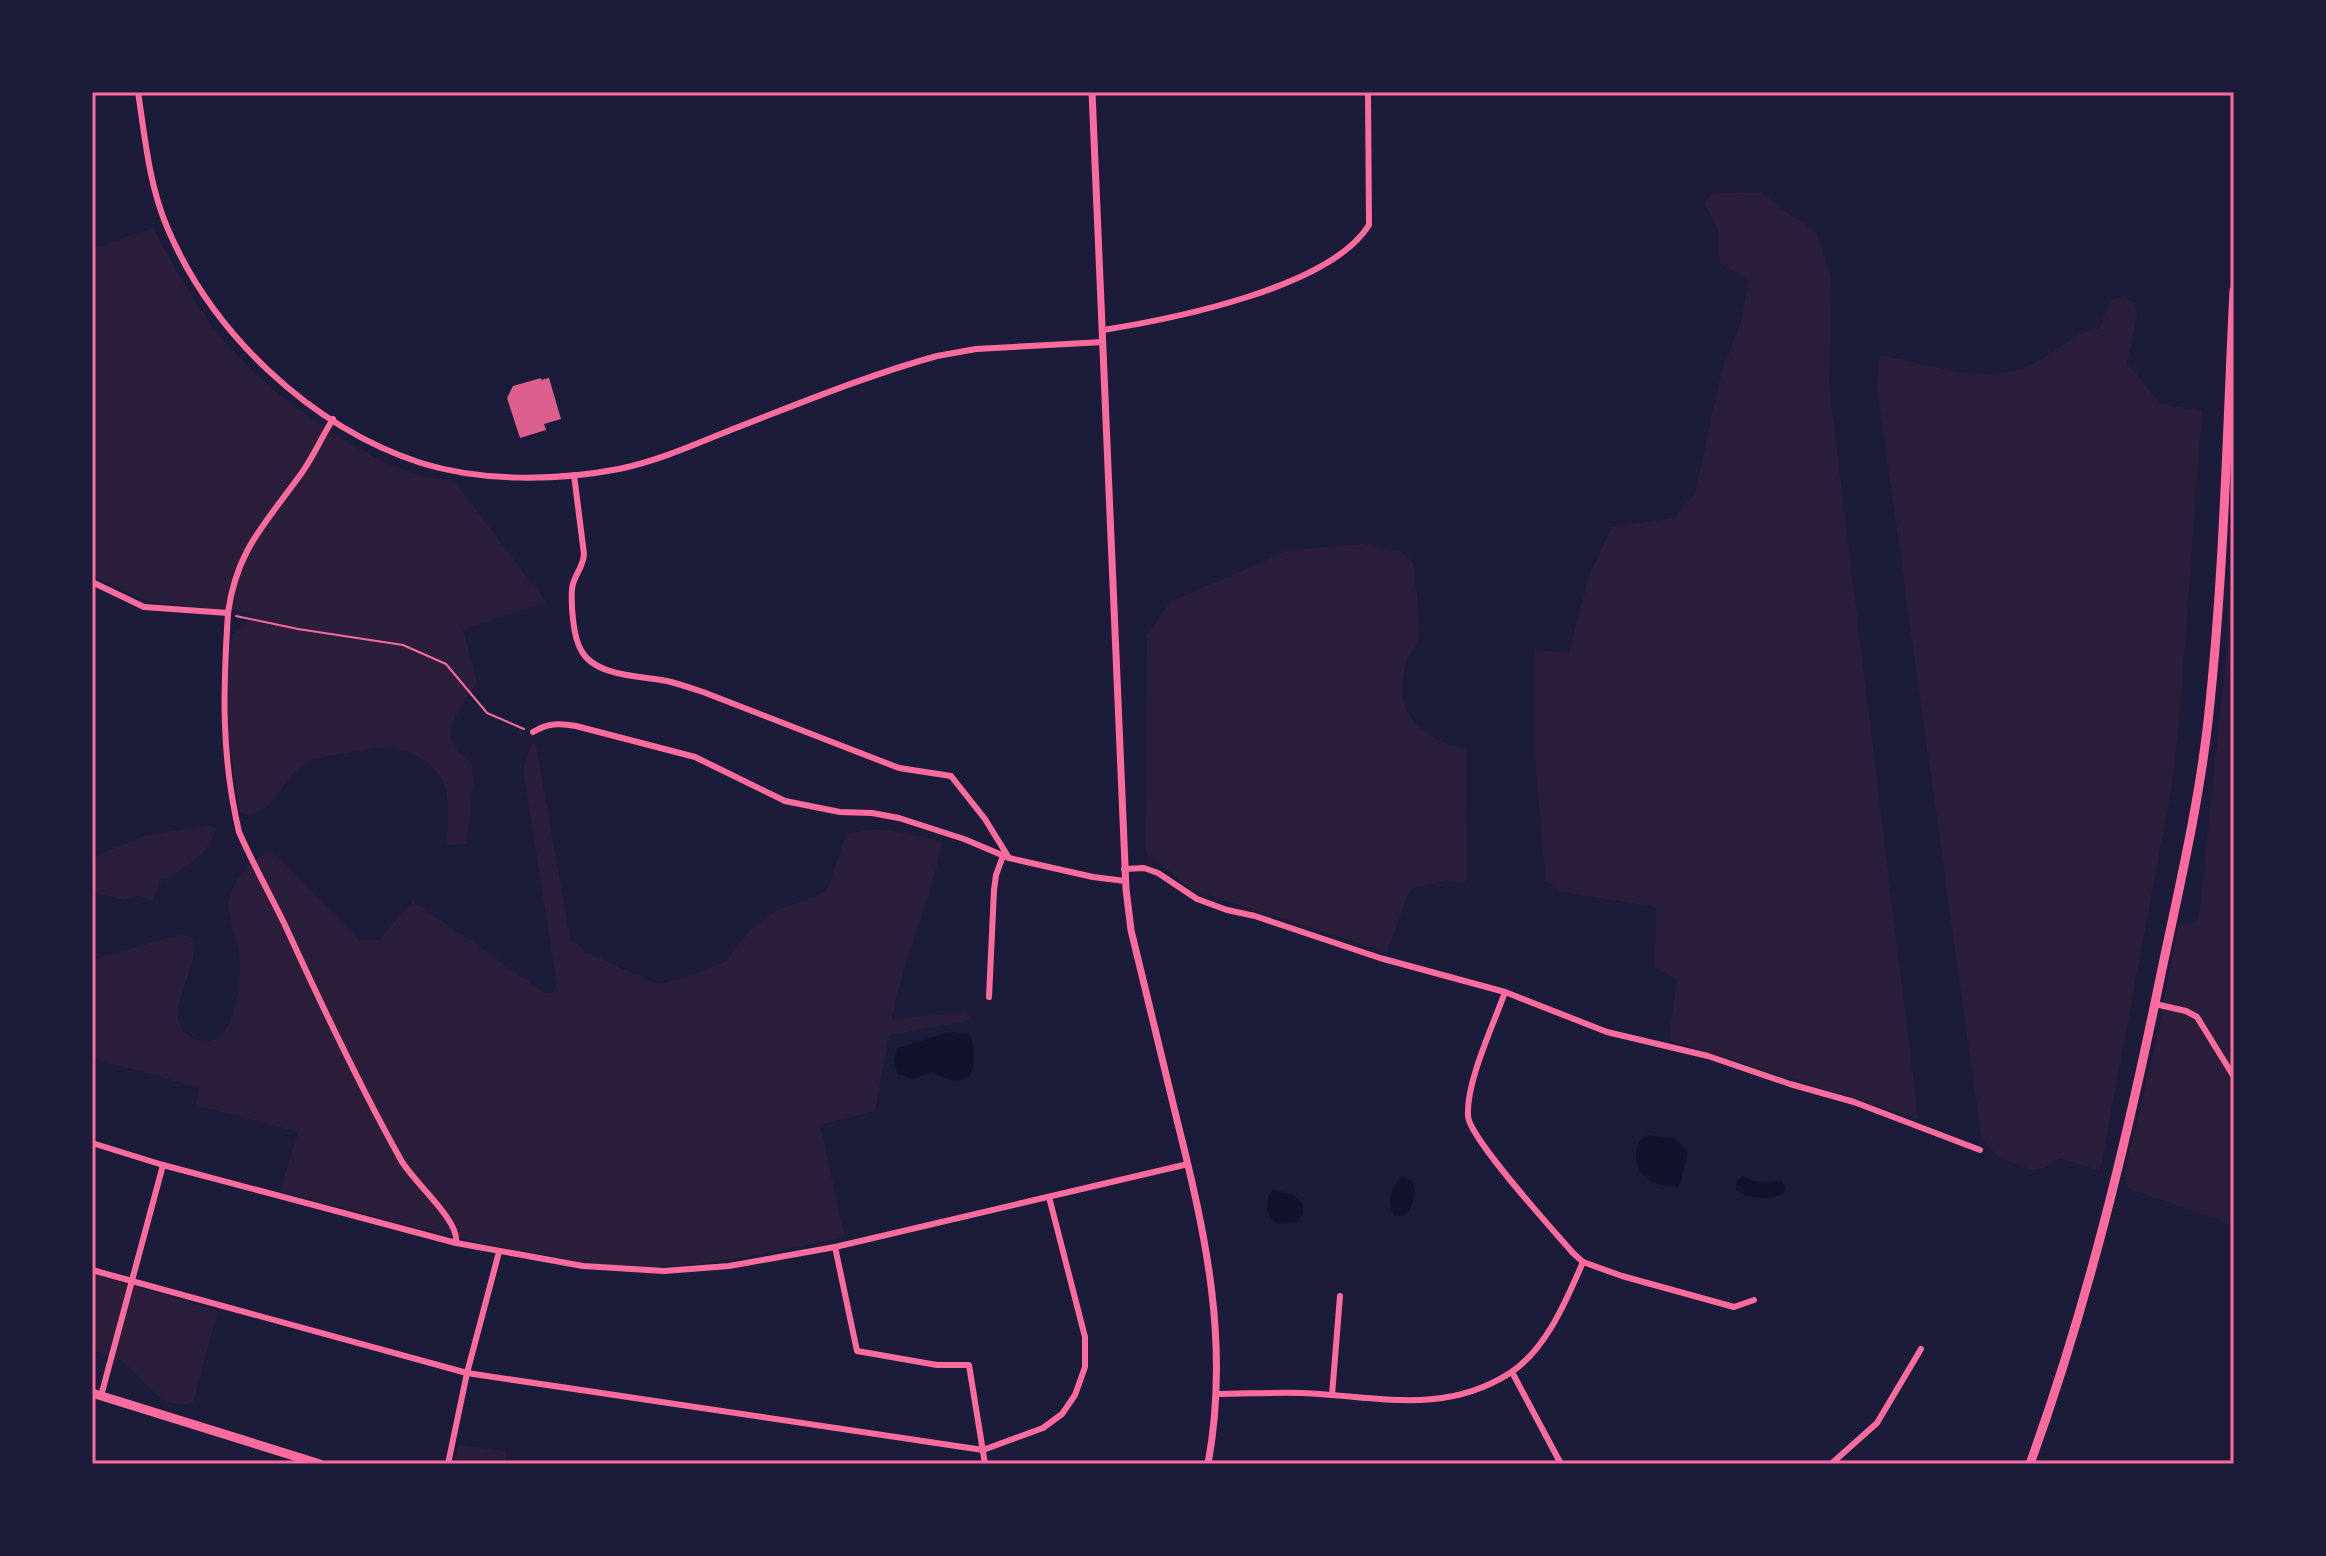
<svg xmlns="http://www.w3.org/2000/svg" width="2326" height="1556" font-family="Jost,sans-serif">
<rect width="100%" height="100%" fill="#1b1b3a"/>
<g fill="#2a1e3b">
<polygon points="1713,192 1761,193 1817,233 1831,278 1829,386 1918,1119 1669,1040 1677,980 1655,967 1656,907 1562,892 1546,881 1535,759 1535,650 1569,653 1589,575 1612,527 1674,518 1695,493 1722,370 1740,325 1749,281 1720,263 1718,229 1704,203"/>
<path d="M153,228C175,268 198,311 228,346C268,392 360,459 419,475C430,478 443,479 455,482L546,602L463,630L477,682C468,699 443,725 453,745C456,752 466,758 472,763L473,783L467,844L447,845C447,828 450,805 446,789C439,764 407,746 382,747C374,748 366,750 358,751C338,755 315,755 299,768C281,783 266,825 240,812L229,739L228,681L232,634L243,627L254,613L150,602L92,576V249Z"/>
<path d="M2126,297L2135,304L2137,319L2127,362L2160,404L2202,411L2179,723L2172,786L2100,1171L2060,1158L2045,1168L2032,1170L1997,1157L1981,1136L1877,387L1880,355C1927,364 1982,385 2028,366C2052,357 2075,329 2099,329L2105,312L2113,299Z"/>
<polygon points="2234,492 2234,1225 2129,1189 2126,1182 2125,1170 2156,1042 2178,926 2182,922 2194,923 2199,917 2227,649"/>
<path d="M1362,544L1402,552L1413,563C1415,585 1421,617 1419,638C1418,646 1410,653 1407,660C1390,714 1420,735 1466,751L1467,884L1446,880L1410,890L1387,952L1192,890L1146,853L1147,635L1170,602L1289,550Z"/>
<path d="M531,744H536L570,939L586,952L654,983L668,982L695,974L726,961L750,930L775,911L823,893L830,883L846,835C876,823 912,834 942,842C931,903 903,958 892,1019L966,1012L974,1020L889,1035L875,1111L820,1125L845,1237C778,1251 711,1267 641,1267C607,1267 573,1260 539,1254C452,1239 366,1214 280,1191L298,1132L195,1105L200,1088L92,1058V960L182,934L192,938C201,966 168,1002 181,1028C186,1037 198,1041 208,1041C233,1043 241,983 240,963C240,941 224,917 230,896C235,877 250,864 264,853H273L359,940H379L413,901L546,993L553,992L557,985L523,769Z"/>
<path d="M209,826L216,829C211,853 183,871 162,880L152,901L137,896L124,900L92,892V858L147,835Z"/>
<path d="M92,1274L218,1311L193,1402C161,1414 143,1376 122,1362C114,1356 102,1354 92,1350Z"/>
<polygon points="459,1445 506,1451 506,1462 518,1464 454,1464"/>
</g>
<g fill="#12122b">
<path d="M950,1032L969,1034C976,1045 975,1064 970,1076C956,1085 946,1078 933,1073L911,1079L898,1074L894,1061L897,1048Z"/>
<path d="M1648,1135L1674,1138L1688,1151L1681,1182L1677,1187L1654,1183L1640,1173C1635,1157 1632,1144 1648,1135Z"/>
<path d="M1742,1176L1762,1183L1781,1181L1786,1188L1783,1194C1769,1200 1747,1200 1736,1189V1182Z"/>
<path d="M1402,1177L1412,1181C1418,1193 1413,1207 1404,1216H1394C1387,1204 1390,1185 1402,1177Z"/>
<path d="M1274,1190L1292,1194L1302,1202L1303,1214L1296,1223L1278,1224L1271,1219C1266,1209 1264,1197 1274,1190Z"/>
</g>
<polygon fill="#dd5f8e" points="541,378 541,380 549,378 561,419 544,424 546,430 520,438 507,398 513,386"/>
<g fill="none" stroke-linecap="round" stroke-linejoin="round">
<polyline stroke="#ff6b9d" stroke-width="2" points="236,616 298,629 403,645 446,664 487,713 524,729"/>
<g stroke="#ff6b9d" stroke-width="6">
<path d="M138,92C145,137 149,185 167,227C212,334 311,427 421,463C482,482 556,481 619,469C658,461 696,444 733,429C798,404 871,374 937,356L976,349L1103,342"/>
<path d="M1103,330C1172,319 1330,288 1369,225L1368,92"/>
<path d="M574,475L584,554C583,569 573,576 572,589C571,604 573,637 581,650C595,677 642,676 667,681C679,684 691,688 703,692L899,768L951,776L985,819L1009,858"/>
<path d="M92,582L144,607L228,613C236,552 264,525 298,478C312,460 321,438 333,419"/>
<path d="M228,613C223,691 221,755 239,832C253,864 270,894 285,925C321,1004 358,1083 401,1160C413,1182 460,1220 456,1243"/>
<path d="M533,732C548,723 559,723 576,726L695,757L785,801L840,812L872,813L899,818L964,839L1009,858L1093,877L1125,881"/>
<polyline points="1124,869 1144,868 1158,873 1197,899 1227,910 1255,916 1380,958 1505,992 1607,1032 1708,1056 1790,1084 1854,1102 1980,1150"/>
<path d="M1505,992C1493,1026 1466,1082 1468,1116C1469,1138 1554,1231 1573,1253L1583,1262L1622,1276L1734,1307L1754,1300"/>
<polyline points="989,997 994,890 996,875 1003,856"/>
<polyline points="2155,1004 2186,1011 2197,1017 2234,1077"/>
<polyline points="92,1143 163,1165 456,1243 583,1266 664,1271 729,1266 835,1247 1188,1164"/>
<polyline points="835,1247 857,1351 937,1365 969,1365 985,1464"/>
<polyline points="92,1270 467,1373 983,1450 1043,1428 1062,1414 1075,1395 1085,1367 1085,1337 1049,1197"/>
<polyline points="1512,1372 1561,1464"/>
<path d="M1216,1394C1245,1394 1274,1392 1302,1393C1376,1396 1443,1416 1510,1373C1546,1350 1567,1299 1583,1262"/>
<polyline points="1332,1395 1340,1296"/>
<polyline points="101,1396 163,1165"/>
<polyline points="448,1464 467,1373 499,1252"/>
<polyline points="1831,1464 1877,1423 1921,1349"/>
</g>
<path stroke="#ff6b9d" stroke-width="7" d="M1092,92L1126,889L1131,930C1146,993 1162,1056 1177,1120C1206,1236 1230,1344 1208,1464"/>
<g stroke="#ff6b9d" stroke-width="9">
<polyline points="92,1393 320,1464"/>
<path d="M2030,1464C2088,1304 2127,1140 2161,974C2179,888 2200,800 2209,712C2224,572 2227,431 2234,290"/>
</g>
</g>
<rect width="2326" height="1556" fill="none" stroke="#1b1b3a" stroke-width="188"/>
<rect x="94" y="94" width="2138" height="1368" fill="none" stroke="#ff6b9d" stroke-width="3"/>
</svg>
